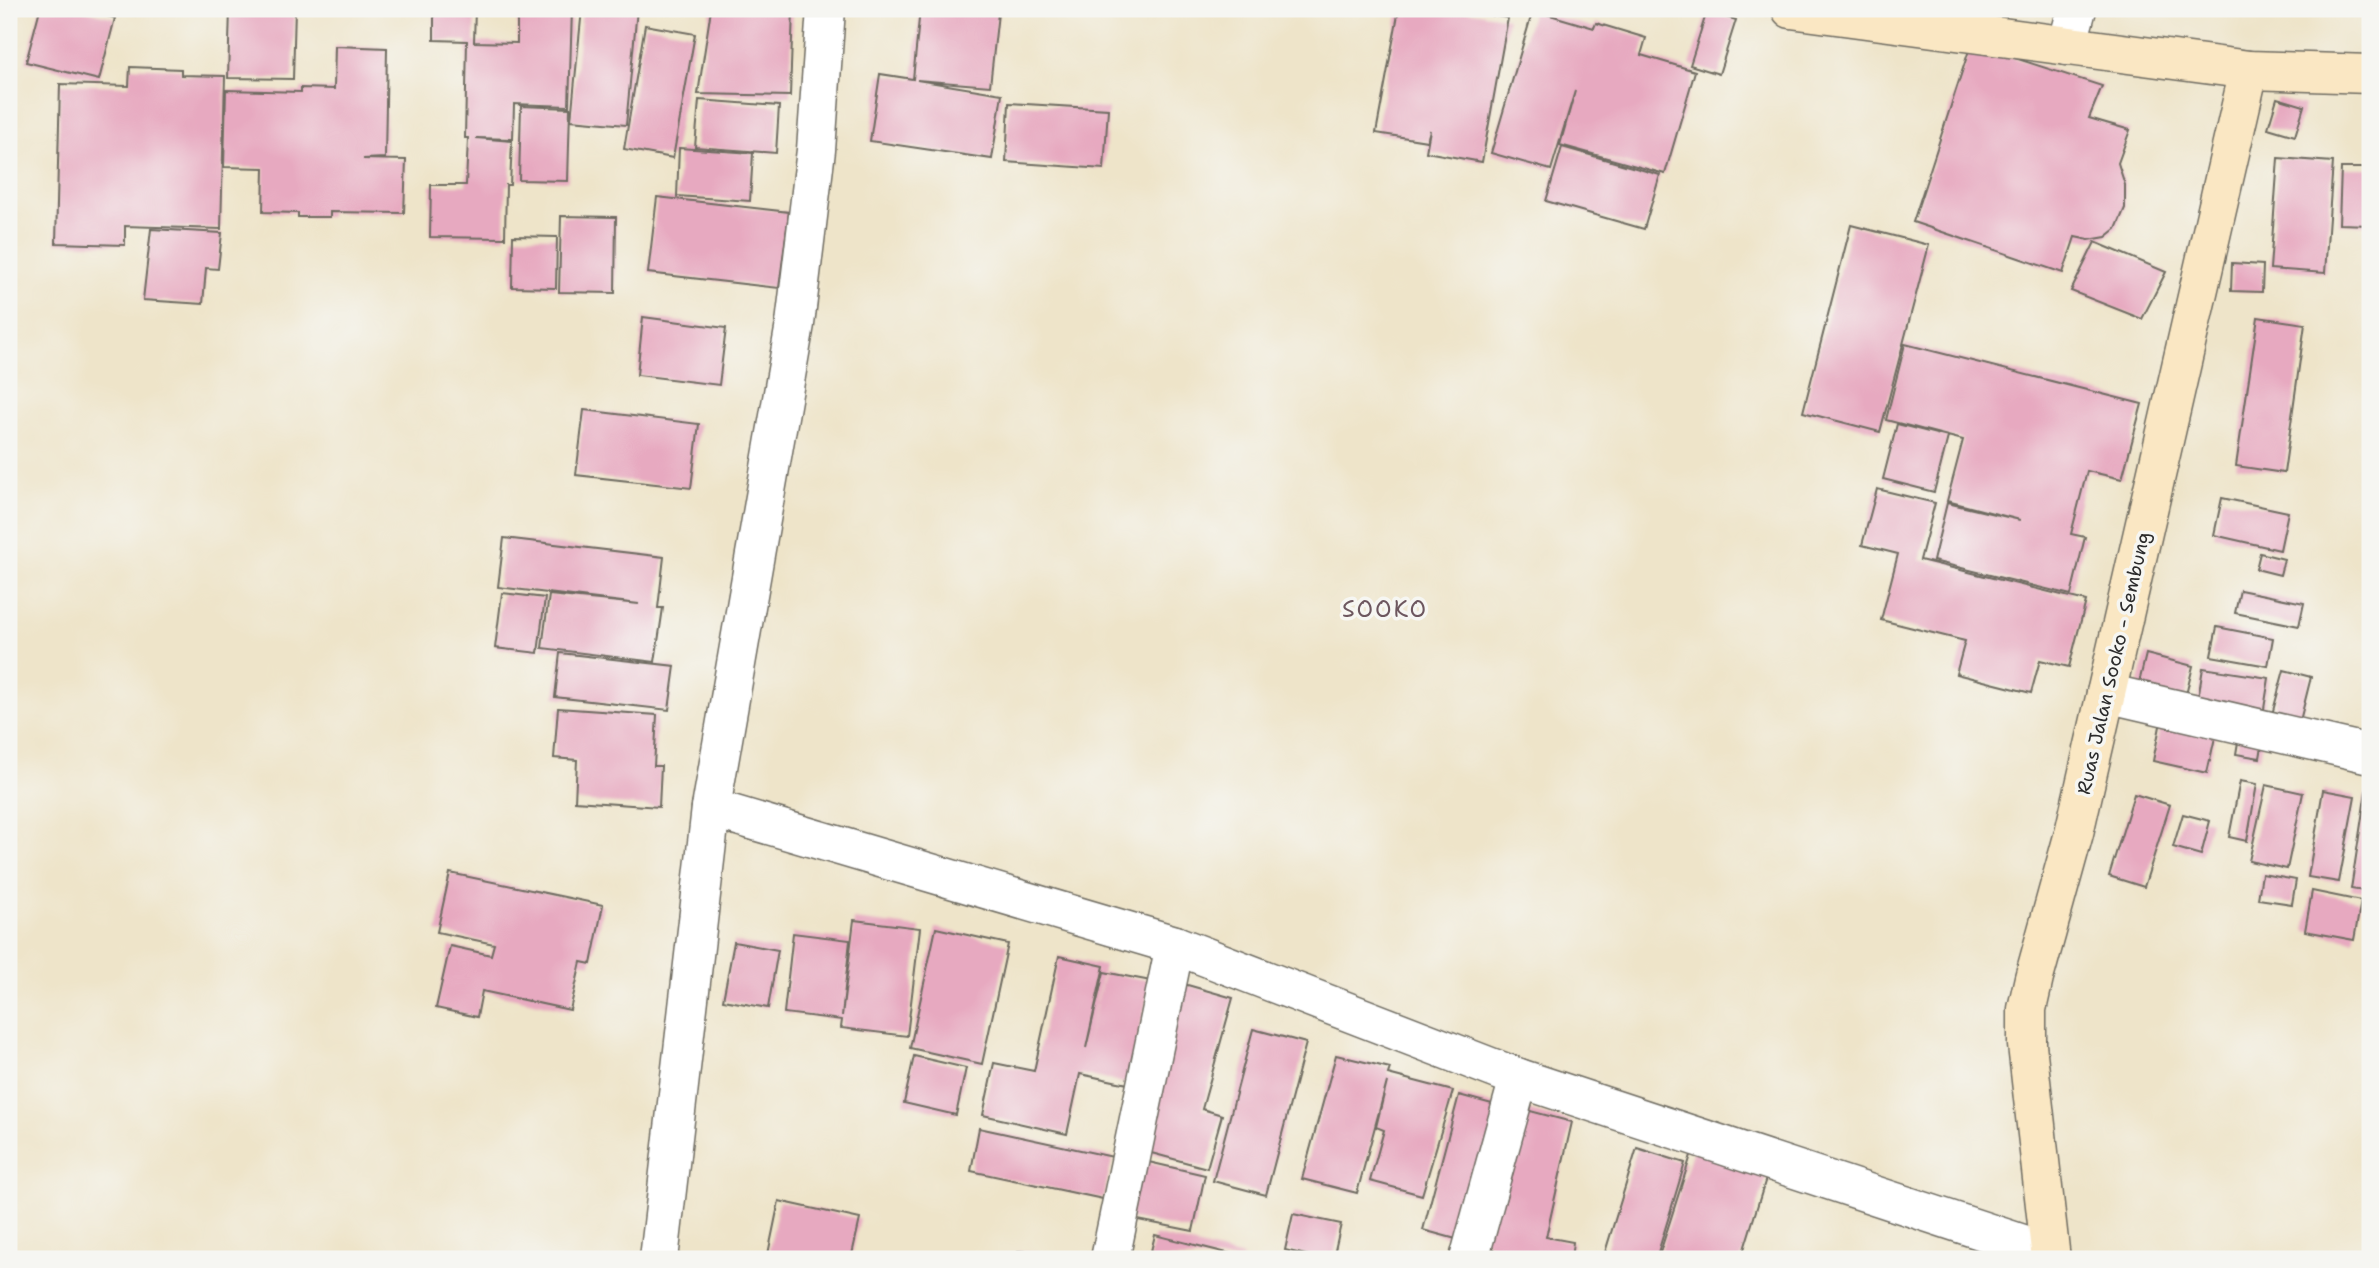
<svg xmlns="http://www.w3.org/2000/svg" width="2379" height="1268" font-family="'Shantell Sans',sans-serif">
<rect width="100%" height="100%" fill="#f6f6f2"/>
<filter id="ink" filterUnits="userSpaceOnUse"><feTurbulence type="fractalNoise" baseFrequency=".0143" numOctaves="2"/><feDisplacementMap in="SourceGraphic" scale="14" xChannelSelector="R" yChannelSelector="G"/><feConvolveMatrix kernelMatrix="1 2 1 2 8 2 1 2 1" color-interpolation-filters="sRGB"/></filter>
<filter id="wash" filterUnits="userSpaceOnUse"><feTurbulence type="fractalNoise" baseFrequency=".00686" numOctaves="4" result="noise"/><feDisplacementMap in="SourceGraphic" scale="28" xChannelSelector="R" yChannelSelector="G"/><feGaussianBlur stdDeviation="1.57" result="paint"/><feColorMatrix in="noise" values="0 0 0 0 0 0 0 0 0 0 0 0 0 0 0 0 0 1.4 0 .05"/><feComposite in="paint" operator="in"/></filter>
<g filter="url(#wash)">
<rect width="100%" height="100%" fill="#eee4c9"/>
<g id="blocks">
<g fill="#e7a9c0">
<polygon points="40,9 80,9 115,18 99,80 26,62"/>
<polygon points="230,9 295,9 293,79 228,78"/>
<polygon points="434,9 475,9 474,42 517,43 517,9 572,9 569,106 514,104 513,139 476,138 512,141 510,185 506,185 505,238 430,237 431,185 466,185 468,138 465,138 467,41 434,40"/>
<polygon points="582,9 637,9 626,125 571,120"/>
<polygon points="711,9 793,9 790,96 698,94"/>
<polygon points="920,9 954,9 998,13 990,86 917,80 1002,94 992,159 870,141 880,74 913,79"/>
<polygon points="1399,9 1456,9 1508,18 1482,162 1426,152 1430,130 1427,141 1376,133"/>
<polygon points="1533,10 1594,28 1596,23 1646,38 1641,55 1695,71 1665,174 1560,145 1575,91 1551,170 1491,153"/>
<polygon points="1707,11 1736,20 1719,74 1690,65"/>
<polygon points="645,25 695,34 673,158 624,149"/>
<polygon points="1971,44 2102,86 2089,118 2130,130 2118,163 2125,185 2125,208 2116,229 2106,237 2089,240 2075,237 2063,273 1913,222"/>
<polygon points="335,46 387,48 385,158 363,159 406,160 404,213 330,212 330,217 298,217 298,213 263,212 264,168 224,167 226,90 301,92 301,88 334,89"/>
<polygon points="9,63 15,63 12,183 9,183"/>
<polygon points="130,67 181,69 181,75 225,76 221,229 125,226 125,245 56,243 60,84 129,86"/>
<polygon points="2277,98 2304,106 2295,136 2268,128"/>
<polygon points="699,100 779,106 776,153 695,147"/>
<polygon points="1009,103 1108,109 1104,169 1006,162"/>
<polygon points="521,106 570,108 568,181 519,180"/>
<polygon points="1562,147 1660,175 1644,229 1546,201"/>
<polygon points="679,148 753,153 750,201 677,196"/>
<polygon points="2278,158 2333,162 2325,273 2270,269"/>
<polygon points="2341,168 2370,168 2370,225 2339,224"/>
<polygon points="657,197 789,212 779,288 648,273"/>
<polygon points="561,216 616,217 615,293 559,292"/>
<polygon points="1851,225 1929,245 1880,432 1803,412"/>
<polygon points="151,229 222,233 218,269 206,268 203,304 143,300"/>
<polygon points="513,236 557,237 556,288 512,287"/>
<polygon points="2095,242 2166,272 2142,319 2071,291"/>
<polygon points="2232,263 2263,265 2262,292 2231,291"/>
<polygon points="643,317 726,328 719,385 637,375"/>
<polygon points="2258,317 2305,324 2284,473 2236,466"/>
<polygon points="1905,344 2142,404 2122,479 2087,471 2071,534 2085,537 2071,595 1933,561 1947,503 2020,520 1947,501 1963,440 1886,420"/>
<polygon points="584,410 699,424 691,488 576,475"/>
<polygon points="1897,424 1948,437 1934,492 1883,479"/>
<polygon points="1877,489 1935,503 1920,560 2086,601 2069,667 2040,660 2031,693 1956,674 1965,641 1881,620 1898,554 1862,545"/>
<polygon points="2222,498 2288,512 2280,550 2214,535"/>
<polygon points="504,538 664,557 658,608 663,608 655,662 542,648 549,595 639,604 498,587"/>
<polygon points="2260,553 2284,559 2280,575 2256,569"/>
<polygon points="2240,590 2304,603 2299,626 2235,613"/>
<polygon points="502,593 545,598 538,653 495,648"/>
<polygon points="2217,627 2273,638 2268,666 2211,656"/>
<polygon points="560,653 675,666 669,710 555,697"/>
<polygon points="2146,654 2193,666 2185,699 2138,687"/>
<polygon points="2203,668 2269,678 2263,715 2197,705"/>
<polygon points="2284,670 2311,677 2298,729 2270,722"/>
<polygon points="558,708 657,715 654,766 661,766 659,807 575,801 577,760 554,758"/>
<polygon points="2161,721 2216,733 2207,773 2153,761"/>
<polygon points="2240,730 2264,734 2260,758 2236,754"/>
<polygon points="2240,781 2257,784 2247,841 2229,837"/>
<polygon points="2266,785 2303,793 2287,869 2249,861"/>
<polygon points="2323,790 2355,796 2339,882 2308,877"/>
<polygon points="2366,791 2370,792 2370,892 2351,889"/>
<polygon points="2134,794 2170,805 2144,887 2109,876"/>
<polygon points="2183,814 2210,821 2201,855 2173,847"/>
<polygon points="450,873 603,905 591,964 581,962 570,1010 482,991 477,1017 436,1008 450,946 491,955 494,944 437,932"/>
<polygon points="2262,874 2296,880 2292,904 2258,899"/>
<polygon points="2312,891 2361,901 2354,940 2305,931"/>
<polygon points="854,920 920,928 907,1036 841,1028 842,1020 784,1013 793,933 850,940 842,1016"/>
<polygon points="936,928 1008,944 982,1064 910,1048"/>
<polygon points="734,942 778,950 768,1008 723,1000"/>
<polygon points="1059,956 1104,966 1086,1048 1104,972 1151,981 1128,1084 1080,1074 1067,1134 983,1115 994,1063 1034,1071"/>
<polygon points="1184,984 1233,998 1202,1109 1222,1115 1207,1168 1144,1151"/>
<polygon points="1253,1029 1306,1043 1266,1195 1213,1181"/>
<polygon points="1336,1055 1390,1068 1388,1074 1453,1091 1422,1195 1370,1181 1384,1130 1376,1127 1387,1082 1357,1193 1302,1179"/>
<polygon points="914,1056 966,1068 956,1115 904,1103"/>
<polygon points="1459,1095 1503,1107 1467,1242 1423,1230"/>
<polygon points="1515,1107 1572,1122 1546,1237 1573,1242 1571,1259 1504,1259 1481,1236"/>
<polygon points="979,1128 1113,1157 1103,1199 971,1171"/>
<polygon points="1637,1148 1685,1163 1656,1259 1603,1259"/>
<polygon points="1693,1149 1768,1172 1741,1259 1658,1259"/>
<polygon points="1140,1160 1205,1175 1193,1231 1128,1218"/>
<polygon points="779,1201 860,1219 851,1259 767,1259"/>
<polygon points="1293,1214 1341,1224 1333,1259 1322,1259 1285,1250"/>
<polygon points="1155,1235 1243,1257 1242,1259 1149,1259"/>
<polygon points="1018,1251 1078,1256 1078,1259 1018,1259"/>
</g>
</g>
</g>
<g filter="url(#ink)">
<use href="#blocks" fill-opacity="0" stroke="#6f6c62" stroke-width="2"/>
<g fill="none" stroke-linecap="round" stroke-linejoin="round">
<g stroke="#6f6c62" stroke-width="41">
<g id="minor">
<polyline points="826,9 816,150 795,324 711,808 1175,945 1519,1078 2050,1253"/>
<polyline points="2067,46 2077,9"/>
<polyline points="2106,693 2370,754"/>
<polyline points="659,1259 711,808"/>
<polyline points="1110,1259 1175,945"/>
<polyline points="1469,1259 1519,1078"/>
</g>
</g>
<g stroke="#6f6c62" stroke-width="41">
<g id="secondary">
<polyline points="1791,9 2249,70 2370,74"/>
<polyline points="2051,1259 2027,1045 2027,1009 2034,978 2074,833 2249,70"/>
</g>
</g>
<use href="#minor" stroke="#fff" stroke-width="38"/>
<use href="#secondary" stroke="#fae7c3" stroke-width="38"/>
</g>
</g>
<g text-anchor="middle" stroke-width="7" stroke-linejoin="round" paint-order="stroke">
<g font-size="19" fill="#2b2b2b" stroke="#f6f6f2">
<text transform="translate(2113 663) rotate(-77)" y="7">Ruas Jalan Sooko - Sembung</text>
</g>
<g font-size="23" letter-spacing="2" fill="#6d575f" stroke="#f6f6f2">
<text x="1385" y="617">SOOKO</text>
</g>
</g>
<rect width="2379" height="1268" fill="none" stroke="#f6f6f2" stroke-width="35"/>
</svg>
